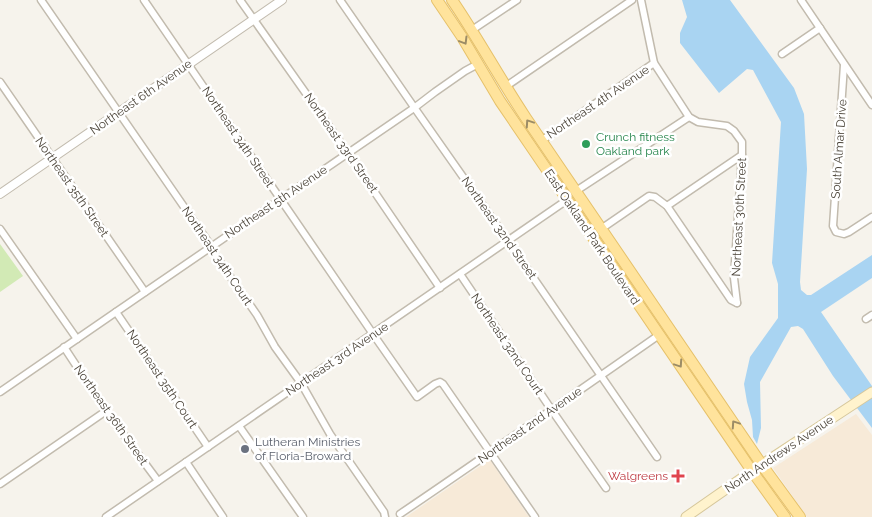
<svg xmlns="http://www.w3.org/2000/svg" width="872" height="517" font-family="Raleway,sans-serif">
<rect width="100%" height="100%" fill="#f6f3ec"/>
<g fill="#f7ead8">
<polygon points="856,414 872,435 872,517 807,517 773,468"/>
<polygon points="490,460 529,517 406,517 489,460"/>
</g>
<polygon fill="#d2eab5" points="0,244 23,276 0,292"/>
<polygon fill="#a9d4f2" points="682,0 730,0 794,88 804,114 807,169 800,282 801,290 807,295 811,295 872,255 872,278 821,312 872,386 872,428 833,376 803,329 798,326 791,327 760,382 761,428 757,444 753,437 752,420 747,402 744,384 750,357 778,318 778,284 772,263 781,122 753,70 747,69 719,93 680,43 680,33 687,17"/>
<g fill="none" stroke-linecap="round" stroke-linejoin="round">
<g stroke="#c2bbae" stroke-width="9">
<g id="minor">
<polyline points="41,0 209,243 213,252 257,315 275,347 301,383 330,434 384,512 385,517"/>
<polyline points="144,0 373,334 417,397 435,384 440,382 443,384 535,517"/>
<polyline points="240,0 348,153 440,288"/>
<polyline points="340,0 416,110 508,241 657,457"/>
<polyline points="641,0 654,63 689,117 698,122 727,126 734,131 742,142 742,155 734,278 737,303"/>
<polyline points="801,0 872,105"/>
<polyline points="472,30 517,0"/>
<polyline points="782,54 820,28"/>
<polyline points="844,65 833,226 836,232 844,234 849,232 872,217"/>
<polyline points="0,82 145,292"/>
<polyline points="505,87 632,0"/>
<polyline points="541,141 654,63"/>
<polyline points="576,191 689,117"/>
<polyline points="667,206 742,155"/>
<polyline points="0,229 77,339"/>
<polyline points="601,229 649,196 655,197 667,206 731,300 737,303"/>
<polyline points="460,274 551,409 606,488"/>
<polyline points="116,312 208,447"/>
<polyline points="866,319 872,315"/>
<polyline points="64,347 106,411 158,481"/>
<polyline points="0,392 116,312 414,108 435,92 465,71 478,64"/>
<polyline points="239,426 303,517"/>
<polyline points="186,462 223,517"/>
<polyline points="0,484 106,411"/>
<path d="M400,514C487,455 573,395 659,335"/>
<polyline points="106,517 567,200"/>
</g>
</g>
<g stroke="#c2bbae" stroke-width="10">
<polyline id="tertiary" points="0,194 282,0"/>
</g>
<g stroke="#d6c79b" stroke-width="11">
<polyline id="secondary" points="686,517 752,471 872,392"/>
</g>
<g stroke="#e6c16a" stroke-width="12">
<g id="primary">
<polyline points="437,0 462,37 500,101 752,471 785,517"/>
<path d="M452,0C478,38 500,79 526,118L762,465L800,517"/>
</g>
</g>
<use href="#minor" stroke="#fff" stroke-width="6"/>
<use href="#tertiary" stroke="#fff" stroke-width="8"/>
<use href="#secondary" stroke="#fff3cd" stroke-width="9"/>
<use href="#primary" stroke="#ffe39c" stroke-width="10"/>
</g>
<defs><path id="oneway-chevron" d="M-2-3.5L2.5 0L-2 3.5" fill="none" stroke-width="1.6" stroke-linecap="round" stroke-linejoin="round" transform="scale(1.25)"/></defs>
<g stroke="#9c8c66">
<use href="#oneway-chevron" transform="translate(464 41) rotate(59)"/>
<use href="#oneway-chevron" transform="translate(529 123) rotate(-124)"/>
<use href="#oneway-chevron" transform="translate(679 364) rotate(56)"/>
<use href="#oneway-chevron" transform="translate(735 424) rotate(-124)"/>
</g>
<circle fill="#2e9e5b" stroke="#fff" stroke-width="2" cx="586" cy="144" r="5"/>
<circle fill="#6b7280" stroke="#fff" stroke-width="2" cx="245" cy="449" r="5"/>
<path fill="#e0444e" stroke="#fff" stroke-width="2" d="M675.5 468.5h5v5h5v5h-5v5h-5v-5h-5v-5h5z"/>
<g text-anchor="middle" stroke-width="5" stroke-linejoin="round" paint-order="stroke">
<g font-size="12" fill="#4b4439" stroke="#fff">
<text transform="translate(141 97) rotate(-35)" y="4">Northeast 6th Avenue</text>
<text transform="translate(598 102) rotate(-34)" y="4">Northeast 4th Avenue</text>
<text transform="translate(238 137) rotate(56)" y="4">Northeast 34th Street</text>
<text transform="translate(341 143) rotate(55)" y="4">Northeast 33rd Street</text>
<text transform="translate(839 149) rotate(-86)" y="4">South Almar Drive</text>
<text transform="translate(72 187) rotate(55)" y="4">Northeast 35th Street</text>
<text transform="translate(276 202) rotate(-34)" y="4">Northeast 5th Avenue</text>
<text transform="translate(739 217) rotate(-87)" y="4">Northeast 30th Street</text>
<text transform="translate(499 228) rotate(55)" y="4">Northeast 32nd Street</text>
<text transform="translate(592 237) rotate(56)" y="4">East Oakland Park Boulevard</text>
<text transform="translate(217 256) rotate(56)" y="4">Northeast 34th Court</text>
<text transform="translate(507 344) rotate(56)" y="4">Northeast 32nd Court</text>
<text transform="translate(337 359) rotate(-34)" y="4">Northeast 3rd Avenue</text>
<text transform="translate(162 379) rotate(56)" y="4">Northeast 35th Court</text>
<text transform="translate(111 415) rotate(55)" y="4">Northeast 36th Street</text>
<text transform="translate(530 425) rotate(-35)" y="4">Northeast 2nd Avenue</text>
<text transform="translate(779 454) rotate(-34)" y="4">North Andrews Avenue</text>
</g>
<g font-size="12" fill="#27864d" stroke="#fff" text-anchor="start">
<text x="596" y="141">Crunch fitness<tspan x="596" dy="14">Oakland park</tspan></text>
</g>
<g font-size="12" fill="#5b616d" stroke="#fff" text-anchor="start">
<text x="255" y="446">Lutheran Ministries<tspan x="255" dy="14">of Floria-Broward</tspan></text>
</g>
<g font-size="12" fill="#be3a42" stroke="#fff" text-anchor="end">
<text x="668" y="480">Walgreens</text>
</g>
</g>
</svg>
